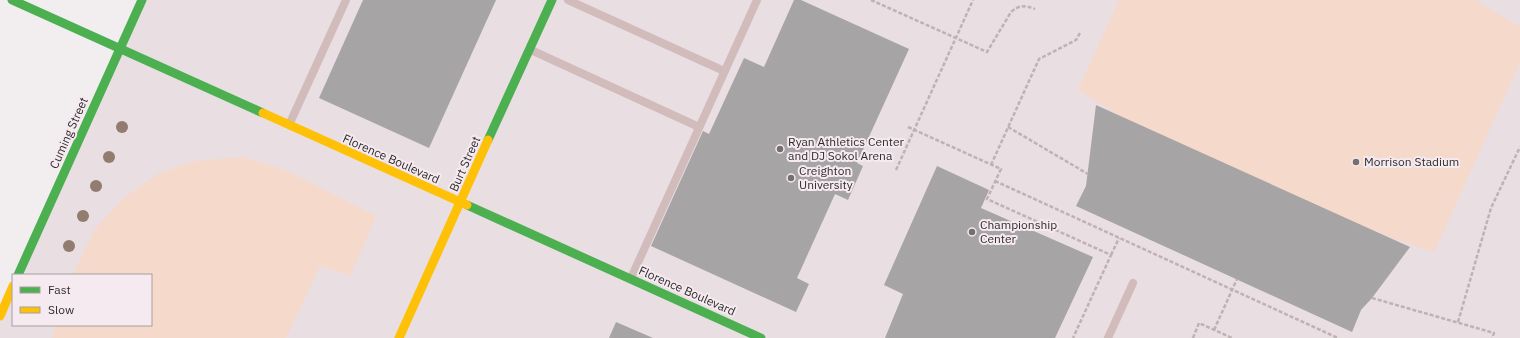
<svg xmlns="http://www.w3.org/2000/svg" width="1520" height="338" font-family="'IBM Plex Sans',sans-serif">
<rect width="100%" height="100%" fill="#f2edef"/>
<polygon fill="#e9dee2" points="142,0 1520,0 1520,338 0,338 0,316 13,287 13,325 151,325 151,275 18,275"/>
<g fill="#f5d9ca">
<polygon points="1119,0 1475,0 1520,27 1520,63 1434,252 1398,240 1324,212 1178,151 1078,90"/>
<polygon points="245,157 290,172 376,216 350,276 320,266 286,338 52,338 56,325 151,325 151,275 73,275 95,229 124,198 158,174 195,161"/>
</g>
<g fill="#a7a4a6">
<polygon points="363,0 496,0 429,148 319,98"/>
<polygon points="794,0 801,0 909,49 857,163 863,166 848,200 835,194 797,278 809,284 796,312 651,246 703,131 709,134 744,58 764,67"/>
<polygon points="1096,105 1410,247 1372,298 1361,310 1352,332 1076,206 1086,186"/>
<polygon points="937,166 989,190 981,208 1093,257 1055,338 885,338 903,294 884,285"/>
<polygon points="616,322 653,338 609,338"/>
</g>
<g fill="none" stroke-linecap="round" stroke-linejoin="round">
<g stroke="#c0b2b3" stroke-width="2.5" stroke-dasharray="4 2" stroke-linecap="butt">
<path d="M871,0L987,52L1011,12C1019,5 1025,5 1035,9"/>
<polyline points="908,127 1001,169 987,199 1111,255 1073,338"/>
<polyline points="1008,127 1088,174"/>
<polyline points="991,165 1039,59 1076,40 1080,33"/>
<polyline points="896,170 973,0"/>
<polyline points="995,181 1338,338"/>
<polyline points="1111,255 1119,238"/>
<polyline points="1372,298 1494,333 1492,338"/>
<polyline points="1458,322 1491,208 1520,147"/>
<polyline points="1214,330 1237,279"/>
<polyline points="1193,338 1199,323 1232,338"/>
</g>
<g stroke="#d1bbbb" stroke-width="8">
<polyline points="568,0 724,71"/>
<polyline points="531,50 699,127"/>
<polyline points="289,125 346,0"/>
<polyline points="631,278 757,0"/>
<polyline points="1108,338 1133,283"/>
</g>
<g stroke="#4caf50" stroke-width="9">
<polyline points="12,0 263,113"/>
<polyline points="488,140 552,0"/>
<polyline points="467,205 761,338"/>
<polyline points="18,275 142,0"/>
</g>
<g stroke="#ffc107" stroke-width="9">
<polyline points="263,113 467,205"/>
<polyline points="0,316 13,286"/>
<polyline points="399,338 488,140"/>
</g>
</g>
<g fill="#917c70">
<circle cx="122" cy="127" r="6"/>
<circle cx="109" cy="157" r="6"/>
<circle cx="96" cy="186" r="6"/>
<circle cx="83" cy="216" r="6"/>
<circle cx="69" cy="246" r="6"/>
</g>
<g fill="#747072" stroke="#f5eaef" stroke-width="1.5">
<circle cx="780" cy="149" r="4"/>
<circle cx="1356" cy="162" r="4"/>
<circle cx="791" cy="178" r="4"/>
<circle cx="972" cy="232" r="4"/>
</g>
<g text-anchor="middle" stroke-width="4" stroke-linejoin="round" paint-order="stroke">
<g font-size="12" fill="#302c2e" stroke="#f5eaef">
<text transform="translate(69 133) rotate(-66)" y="4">Cuming Street</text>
<text transform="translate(391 159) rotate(24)" y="4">Florence Boulevard</text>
<text transform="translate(465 164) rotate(-66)" y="4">Burt Street</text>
<text transform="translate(687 291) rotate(24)" y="4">Florence Boulevard</text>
</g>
<g font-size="12" fill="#302c2e" stroke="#f5eaef" text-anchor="start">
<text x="788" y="146">Ryan Athletics Center<tspan x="788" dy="14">and DJ Sokol Arena</tspan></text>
<text x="1364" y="166">Morrison Stadium</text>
<text x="799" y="175">Creighton<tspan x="799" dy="14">University</tspan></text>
<text x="980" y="229">Championship<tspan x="980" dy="14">Center</tspan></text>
</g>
</g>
<rect x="12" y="274" width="140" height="52" fill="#f5eaef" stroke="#a69ea2"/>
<rect x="20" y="287" width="20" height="6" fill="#4caf50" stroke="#a69ea2"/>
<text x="48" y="294" font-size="12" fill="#302c2e">Fast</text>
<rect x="20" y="307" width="20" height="6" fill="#ffc107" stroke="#a69ea2"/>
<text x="48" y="314" font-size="12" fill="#302c2e">Slow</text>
</svg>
